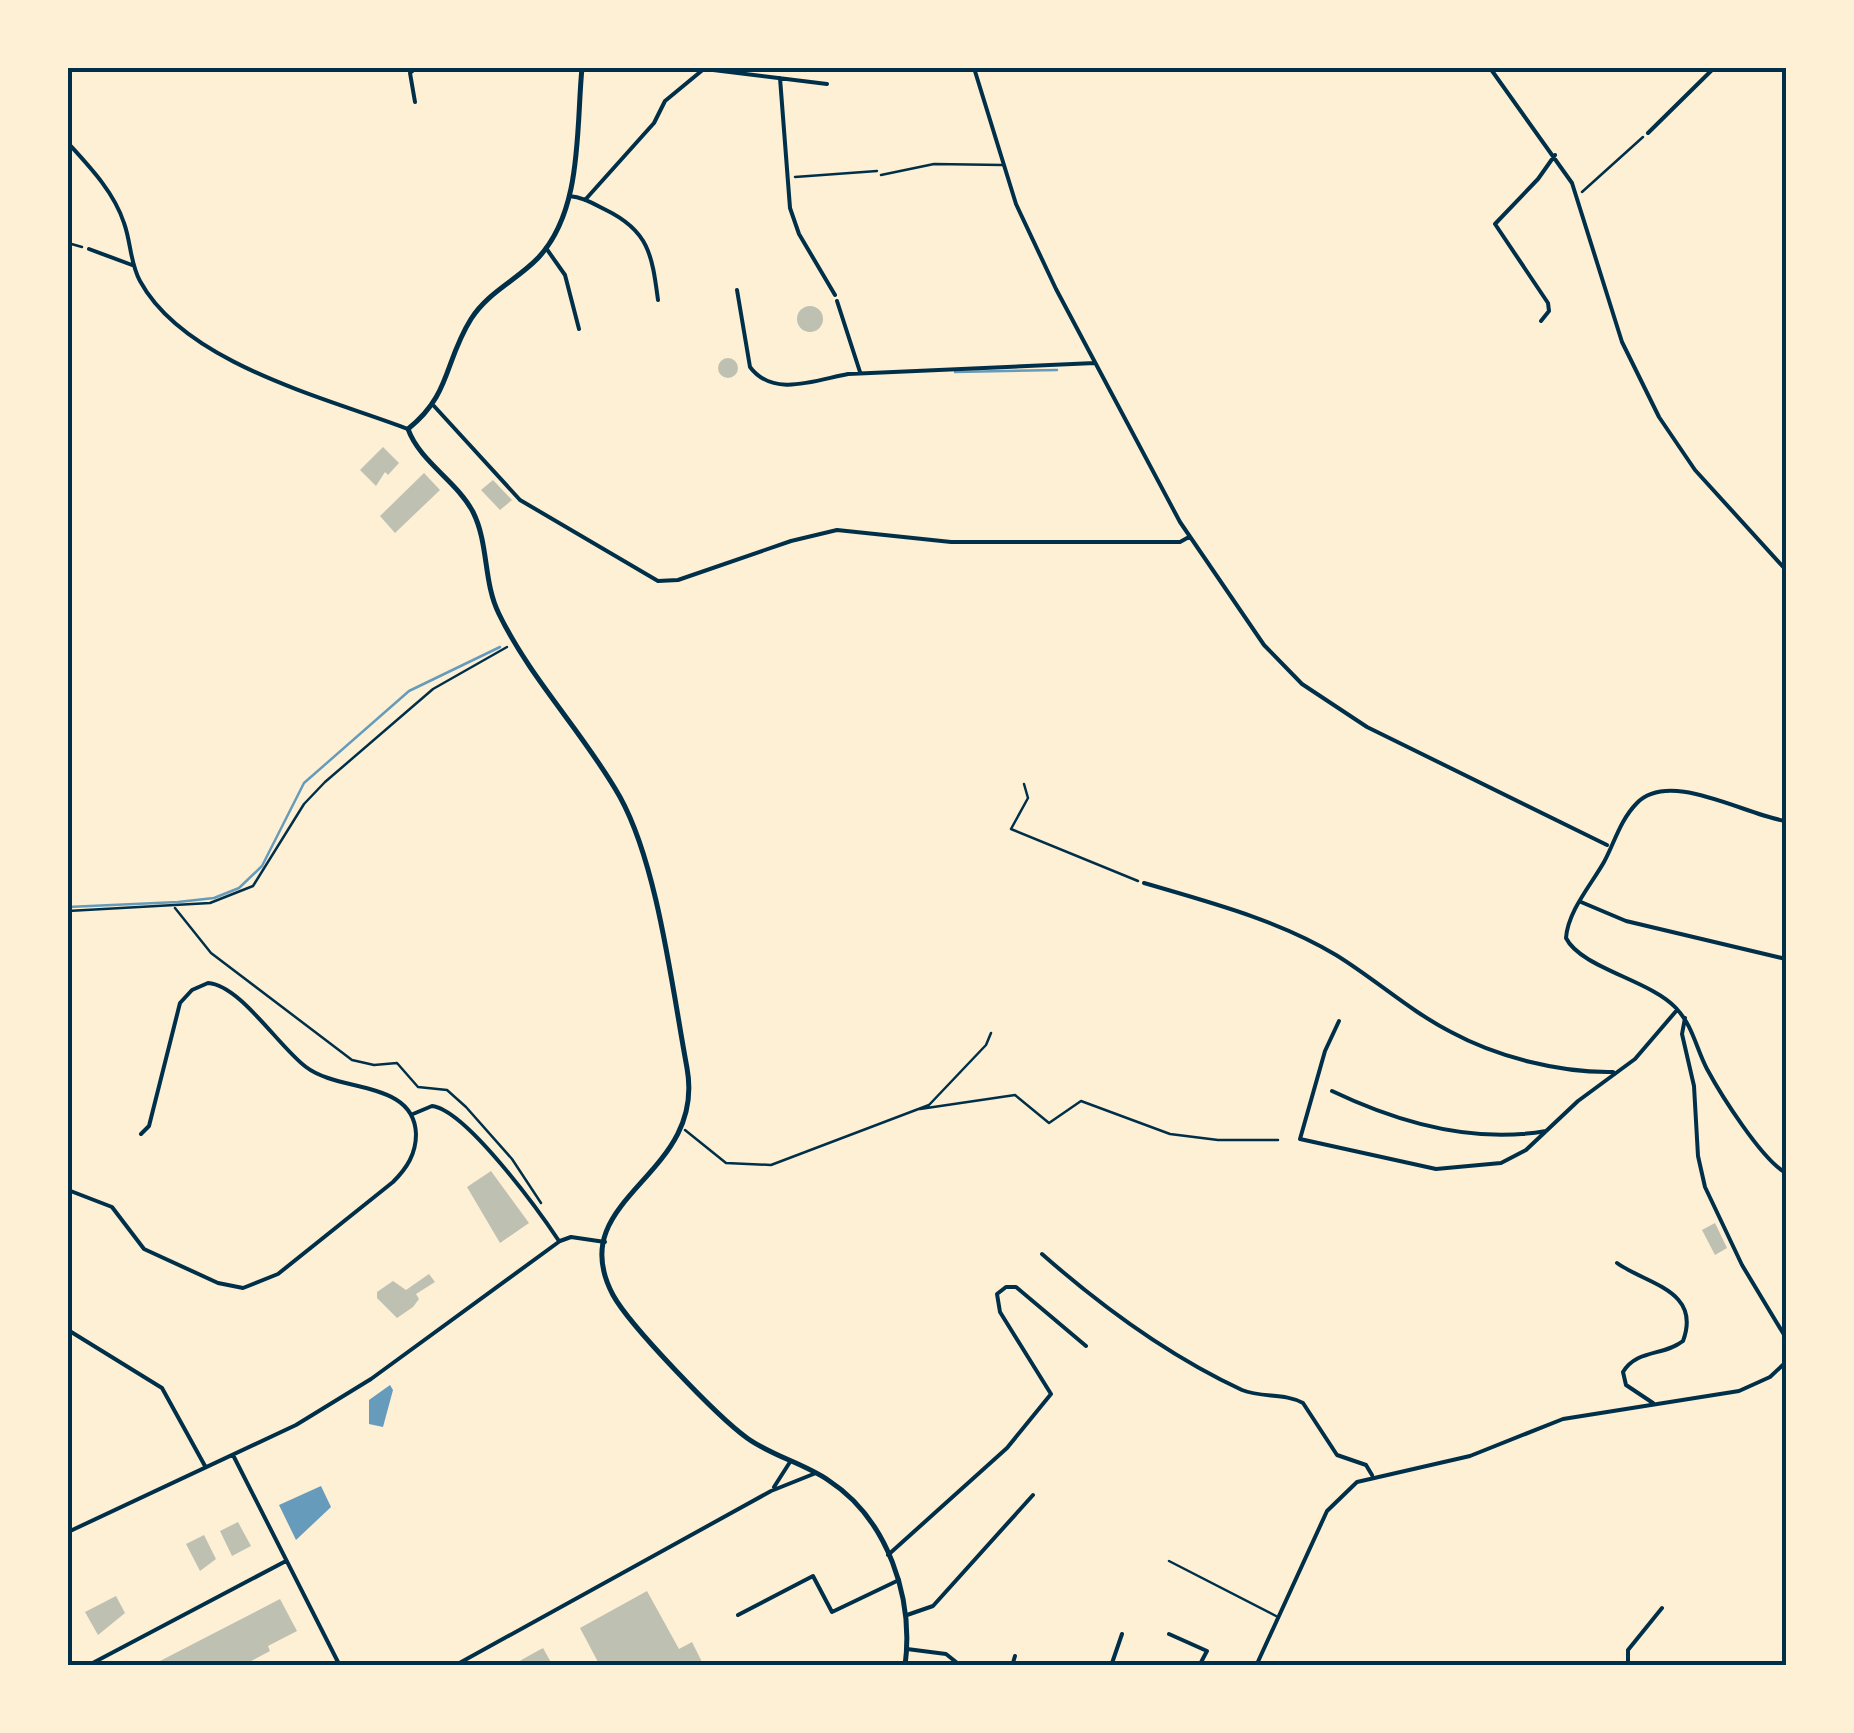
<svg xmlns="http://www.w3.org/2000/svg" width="1854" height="1733" font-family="Roboto,sans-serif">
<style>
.water{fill:#669bbc}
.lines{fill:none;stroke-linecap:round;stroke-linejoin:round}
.stream{stroke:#669bbc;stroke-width:2.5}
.building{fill:#bec0b2}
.path{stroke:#003049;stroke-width:2.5}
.service{stroke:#003049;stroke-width:2.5}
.pedestrian{stroke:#003049;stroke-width:4}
.minor{stroke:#003049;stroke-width:4}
.tertiary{stroke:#003049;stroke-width:5}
.neatline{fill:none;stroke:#003049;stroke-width:4}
</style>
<rect width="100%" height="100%" fill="#fdf0d5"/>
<path class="water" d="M390,1385l3,5 -10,37 -14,-3v-24z
M321,1486l10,21 -35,33 -17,-35z"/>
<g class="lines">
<path class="stream" d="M955,372l102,-2
M68,907l110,-5 36,-4 25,-10 23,-22 42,-83 105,-92 91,-44"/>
</g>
<path class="building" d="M797 319a13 13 0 1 1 26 0a13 13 0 1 1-26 0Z
M718 368a10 10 0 1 1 20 0a10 10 0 1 1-20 0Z
M383,447l16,16 -11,12 -3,-3 -9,14 -16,-16z
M424,473l16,17 -45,43 -15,-17z
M493,480l19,20 -12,10 -19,-20z
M491,1171l38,52 -29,20 -33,-56z
M1715,1223l12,25 -12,7 -13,-25z
M429,1274l6,8 -19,12 3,5 -6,8 -16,11 -20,-20v-6l16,-11 13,9z
M238,1522l13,24 -19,10 -12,-25z
M204,1535l12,24 -16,12 -14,-27z
M647,1591l32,58 13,-7 12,24h-113l7,-4 -18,-34z
M116,1596l9,17 -27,22 -13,-23z
M280,1599l17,32 -29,15 2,5 -28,15h-79l-3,-5z
M543,1648l10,18h-41l11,-7z"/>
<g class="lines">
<path class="path" d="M795,177l82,-6
M1582,192l61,-55
M68,243l14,4
M1024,784l4,14 -17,31 127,52
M1784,857l2,2
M175,908l36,45 141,107 22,5 23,-2 21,24 29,3 19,17 46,52 29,44
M68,911l142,-8 43,-17 51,-82 21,-22 108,-93 74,-42
M920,1109l95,-14 34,28 32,-22 89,33 48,6h60
M685,1130l41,33 45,2 158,-60 57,-60 5,-12"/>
<path class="service" d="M881,175l53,-11 69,1
M1169,1561l107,55"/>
<path class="pedestrian" d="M1581,902l45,19 160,38"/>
<path class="minor" d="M974,68l42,136 40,85 124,233 84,123 38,39 65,43 240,118
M1490,68l82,115 50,159 37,75 36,53 91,100
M705,69l122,15
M780,78l10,130 9,26 36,61
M415,102l-5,-29 6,-5
M1648,133l66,-65
M68,143c21,23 46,49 56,80 7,19 6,40 16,58 45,83 187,117 268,148
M569,196c14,1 25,8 37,14 43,21 46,45 52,90
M585,200l69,-77 11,-22 40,-33
M546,248l19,27 14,54
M89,249l43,16
M737,290l13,77c23,31 66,13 98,7l247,-11
M837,301l23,71
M1541,321l8,-10 -1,-8 -53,-79 43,-45 17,-24
M434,406l86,94 138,81 20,-1 113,-39 46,-11 114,12h229l9,-5
M1786,821c-39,-5 -116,-52 -149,-18 -17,17 -23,41 -33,59 -13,23 -36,49 -38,76 15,30 84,42 110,70 17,18 20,40 31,61 14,26 55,91 79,104
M1144,883c65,19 134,37 192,72 39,24 74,56 115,77 46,25 109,41 162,40
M1685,1018l-3,16 12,52 4,70 7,31 37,78 44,73
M1339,1021l-14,30 -25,88 136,30 65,-6 25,-13 52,-49 57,-42 42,-49
M1332,1091c67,32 140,53 214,40
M413,1114l19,-8c34,4 107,105 127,135
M68,1190l44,17 32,42 74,34 25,5 35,-14 115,-92c14,-14 23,-28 23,-48 -2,-54 -76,-41 -110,-67 -27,-20 -66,-82 -98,-84l-16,7 -12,13 -31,123 -8,8
M1042,1254c59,52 129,103 200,136 20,8 43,3 61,13l34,52 29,10 6,10
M1617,1263c29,21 85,27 66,78 -19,15 -46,8 -60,31l3,13 27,18
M68,1330l94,58 43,78
M233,1455l107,211
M774,1487l16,-25
M68,1532l228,-107 75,-46 189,-138 11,-4 34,5
M888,1555l119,-107 44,-54 -51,-82 -3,-18 9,-7h10l70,59
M738,1615l75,-39 19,36 67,-32
M907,1615l26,-9 100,-111
M1169,1634l38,17 -8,15
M907,1649l39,5 15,12
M87,1666l199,-105
M454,1666l317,-175 45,-18
M1012,1666l3,-10
M1111,1666l11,-32
M1256,1666l71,-155 30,-29 113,-26 93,-37 176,-28 31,-14 16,-15
M1442,1666v-1
M1628,1666v-16l34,-42"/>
<path class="tertiary" d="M582,68c-6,60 1,142 -44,190 -21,22 -50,34 -67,61 -27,43 -20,76 -63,110 12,33 49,52 65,83 16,32 10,70 26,102 32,66 85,119 121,183 38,69 52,191 67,271 20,110 -126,129 -74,227 17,31 105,122 134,143 25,18 56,25 81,42 60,39 86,118 77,186"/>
</g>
<rect width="1854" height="1733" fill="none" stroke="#fdf0d5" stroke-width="140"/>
<rect x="70" y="70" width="1714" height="1593" class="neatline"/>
</svg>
